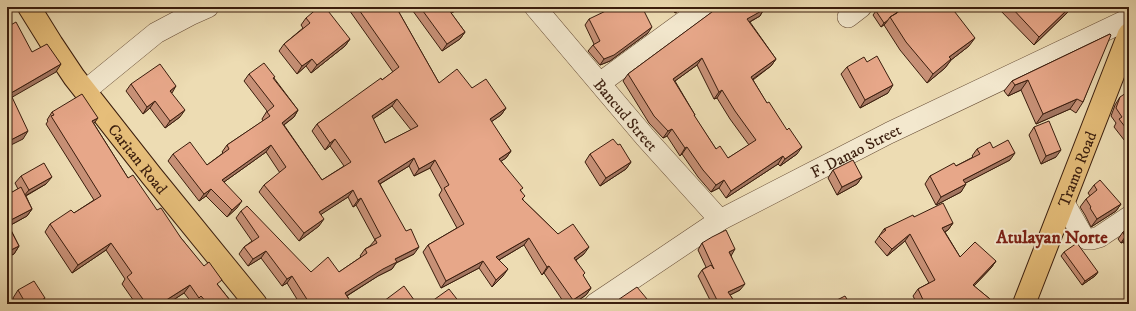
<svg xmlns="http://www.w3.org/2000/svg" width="1136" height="311" font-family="'IM FELL DW Pica',serif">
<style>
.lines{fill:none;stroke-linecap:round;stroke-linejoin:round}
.minor-casing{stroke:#674d36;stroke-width:22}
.major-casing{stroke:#3a1d0d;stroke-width:24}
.minor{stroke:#f3e8ce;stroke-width:21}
.major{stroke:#e6be7a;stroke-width:22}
.wall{fill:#c79076;stroke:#3a1d0d;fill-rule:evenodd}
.shaded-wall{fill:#a27560;stroke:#3a1d0d}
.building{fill:#e7a789;stroke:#3a1d0d;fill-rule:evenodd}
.labels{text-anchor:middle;stroke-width:4;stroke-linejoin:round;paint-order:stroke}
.street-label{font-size:16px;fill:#3a1d0d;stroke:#f3e8ce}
.quarter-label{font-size:18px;font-weight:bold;fill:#7a1f14;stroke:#f3e8ce}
</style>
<rect width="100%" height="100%" fill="#eddcb3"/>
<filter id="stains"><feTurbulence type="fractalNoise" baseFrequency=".005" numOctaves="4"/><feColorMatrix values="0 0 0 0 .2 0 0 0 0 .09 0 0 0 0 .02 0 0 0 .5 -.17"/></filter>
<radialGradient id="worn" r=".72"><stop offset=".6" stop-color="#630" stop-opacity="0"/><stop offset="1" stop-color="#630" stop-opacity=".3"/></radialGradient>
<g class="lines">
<g class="minor-casing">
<g id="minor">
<path id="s1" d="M535,7l110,130 75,83"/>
<path d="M848,17l13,-10"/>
<path d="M600,83l104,-76"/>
<path d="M85,91l71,-58 34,-18 18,-8"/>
<path d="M1064,203l19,33 4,3h5l7,-2 30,-20"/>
<path id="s2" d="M595,304l125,-84 169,-87 240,-114"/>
</g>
</g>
<g class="major-casing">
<g id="major">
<path id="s3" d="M29,7l23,37 22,33 77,98 105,129"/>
<path id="s4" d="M1024,304l105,-270"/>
</g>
</g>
<use href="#minor" class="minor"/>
<use href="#major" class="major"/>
</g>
<path class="wall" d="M347,7h49l43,76 33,5 34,20 -5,7 -10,7 20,29 -5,7 -5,3 20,30 2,9 35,34 26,20 -8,6 7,16 8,12 -5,7 -13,9h-8l-21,-31 -2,2 -18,-30 -25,15 4,16 -11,11 -13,-19 -38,20 -18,-36 5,-7 29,-17 -18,-33 3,-5 -12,-22 -16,8 -5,-10 -29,18 34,70 -18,9 -4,6 -14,7 -31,20 5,8h-52l-13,-21 -5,3 -21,-28 -13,8 -9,-12 5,-7 8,-6 -16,-23 5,-7 70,61h28l22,-15 -1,-1 5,-7 5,-3 5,-6 -19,-35 -3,2 -5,-10 -27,17 -2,12 -20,15 -40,-49 5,-7 16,-12 -14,-21 -42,30 13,26 -10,9 -21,-21 -7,5 -31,-40 5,-7 34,11 16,-12 -1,-1 5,-7 36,-24 -1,-2 5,-8 -23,-30 5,-7 25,4 24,32 -4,7 -10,8 38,55 22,-14 -14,-20 -5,4 -13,-19 5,-7 65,-44 11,-8zM392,106l19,24 -26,13 -12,-24z
M410,7h49l-2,3 -6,3 14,19 -5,7 -18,12z
M670,7h14l-9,6z
M716,7h57l-11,5 -2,4 -10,6 26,37 -5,7 -18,14 44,74 -17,12 -2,-2 -52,34 -7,-10 -8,4 -13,-15 -16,-23 -2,2 -13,-20 -4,2 -14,-15 -26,-42 5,-7 87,-64zM697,65l17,34 3,-1 13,21 19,26 -21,13 -12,-9 -22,-33 1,-1 -20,-34z
M997,7h76l-39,38z
M911,10l58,36 -18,14 -6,8 -18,15 -27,-33 -16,-25 1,-1 -4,3 -8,-12 3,-4 21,2z
M306,18l44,21 -5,7 -34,27 -5,-7 -9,8 -18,-23 5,-7 19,-16 -2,-3z
M589,19l59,14 -38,28 -10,4 -12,-14 5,-6 1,-1 -9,-19z
M1110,34l-27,68 -7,11 -6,-4 -34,15 -15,-34 -13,6 -4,-5 8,-10z
M847,67l41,26 -28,15 -19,-34z
M131,84l49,33 -15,11 -15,-20 -7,6 -17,-23z
M1120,97h9v47l-1,1 -14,-18 2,-4 -5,-7 4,-11z
M52,112l42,12 34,54 53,60 52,66h-36l-1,-1 -3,1 -9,-11 -17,11h-31l-14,-20 3,-5 -19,-29 -34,23 -27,-41 5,-8 24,-11 20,-13 -48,-76 2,-3 -1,-1z
M1034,127l22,30 -15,7 -12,-29z
M618,145l13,17 -5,7 -26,17 -15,-24 5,-8z
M993,148l17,12 -45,23 -4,9 -25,13 -11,-21 5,-8 26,-10 17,-9 -1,-1 5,-7z
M833,170l29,7 -5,7 -20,11 -9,-17z
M21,176l25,8 -20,12 6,13 -5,7 -18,10 10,20 -5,8 -7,3v-62l11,-6 -3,-6z
M1094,185l27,19 -5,7 -25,16 -6,-12 -5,-8 6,-8 4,-3 -2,-3z
M914,217l39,6 -5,7 -3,2 15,25 36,4 -5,7 -17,18 22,18h-79l-4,-8 5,-7 11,-6 -24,-42 -18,15 -12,-14 9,-13z
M1129,228v23l-6,-9 -2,1 -3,-4 5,-7z
M702,243l29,12 9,35 -10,5 6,9h-24l-14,-28 4,-6 4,-3 -8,-17z
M1064,252l34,20 -3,4 -13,9 -21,-29z
M18,290l23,14h-25l-3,-6z"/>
<path class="shaded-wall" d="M455,7h4l-2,3 -13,7 5,-7z
M679,7h5l-9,6z
M764,7h9l-11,5 -2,4 -18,10 5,-7z
M1070,7h3l-39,38 5,-8z
M888,20l-3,4 -4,3 3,-4z
M652,27l-4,6 -38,28 -10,4 4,-6z
M465,32l-5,7 -18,12 5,-7z
M975,38l-6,8 -18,14 -6,8 -18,15 6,-9 16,-17z
M350,39l-5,7 -34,27 6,-8z
M702,58l-5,7 -29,21 5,-7z
M312,59l-6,7 -9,8 5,-8z
M776,59l-5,7 -25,18 5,-7z
M61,64l-5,8 -47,27 2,-6z
M1028,80l-7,10 -13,6 7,-11z
M893,85l-5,8 -28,15 5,-8z
M176,86l-4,7 -2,-2z
M722,90l-5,8 -3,1 5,-7z
M397,99l-5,7 -25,17 5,-7z
M1077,99l-7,10 -34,15 7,-10z
M155,101l-5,7 -7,6 4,-7z
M506,108l-5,7 -16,11 5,-7z
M185,110l-5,7 -15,11 5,-7z
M298,110l-4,7 -17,13 5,-7z
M98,118l-6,8v-5z
M672,129l-5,7 -4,2 5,-7z
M28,131l-5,8 -16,8v-5z
M335,139l-5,7 -5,4 5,-7z
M271,145l-5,7 -49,35 5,-7z
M687,147l-5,7 -2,2 5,-8z
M802,147l-5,7 -17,12 5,-7z
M1061,150l-5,7 -15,7 5,-8z
M511,151l-5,7 -12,8 5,-7z
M1015,153l-5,7 -52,27 5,-7z
M783,156l-5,8 -52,34 5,-7z
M414,158l-5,8 -36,22 5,-7z
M435,160l-5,8 -16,8 5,-7z
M631,162l-5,7 -26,17 6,-8z
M52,177l-6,7 -23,13 6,-7z
M862,177l-5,7 -20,11 5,-8z
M724,180l-5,8 -8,4 5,-7z
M966,184l-5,8 -25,13 5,-8z
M211,189l-5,7 -7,5 5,-7z
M353,190l-5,7 -34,22 5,-7z
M361,198l-5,7 -3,2 5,-7z
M242,201l-5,7 -10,9 5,-7z
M1121,204l-5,7 -25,16 6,-8z
M32,209l-5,7 -20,11v-5z
M324,219l-5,7 -20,15 5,-8z
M953,223l-5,7 -10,5 4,-7z
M910,234l-5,7 -18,15 5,-7z
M1128,235l-5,7 -2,1 4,-6z
M529,238l-5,7 -32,19 4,-7z
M111,243l-5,7 -34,23 6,-8z
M19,246l-5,8 -7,3v-5z
M419,247l-5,7 -18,9 -4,6 -14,7 -38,24 5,-7 50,-34z
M589,247l-5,7 -15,11 5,-7z
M735,249l-4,7 -2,-4z
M266,251l-5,7 -13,8 5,-7z
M483,261l-4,7 -38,20 5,-7z
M996,261l-5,7 -23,24 5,-7z
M549,266l-5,7 -2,2 5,-8z
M508,269l-5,7 -11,11 4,-7z
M1098,272l-3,4 -13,9 3,-4z
M292,276l-5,7 -5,3 5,-7z
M745,284l-5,6 -16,8 4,-6z
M190,285l-6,8 -17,11h-7z
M591,288l-5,7 -13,9h-3l3,-4z
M45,298l-4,6h-6z"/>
<path class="building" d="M319,7h6l25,32 -33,26 -5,-6 -10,7 -18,-22 26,-21 -4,-5z
M357,7h39l43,76 18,-14 15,19 14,-9 20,29 -16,11 21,32 -12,8 24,29 -3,2 5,6 -3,3 36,35 15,-10 16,23 -15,11 11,15 -2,2 8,13 -18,12 -24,-34 -2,1 -18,-29 -33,19 12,12 -12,11 -13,-19 -37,20 -18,-36 36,-21 -20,-36 5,-3 -14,-25 -16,9 -5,-11 -36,23 28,50 5,-2 8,18 -24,12 2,3 -14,7 -38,24 7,11h-42l-18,-28 -5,3 -21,-28 -13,8 -9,-12 15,-10 -18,-26 6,-5 64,66 17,-15 11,15 28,-19 -2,-4 12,-6 -2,-4 6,-3 -20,-38 -3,2 -5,-10 -34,22 5,7 -20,14 -40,-48 22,-18 -15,-22 -49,35 20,21 -10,9 -21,-21 -7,5 -31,-40 17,-12 17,23 22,-16 -2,-4 43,-29 -3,-4 7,-6 -25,-32 15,-11 11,14 -2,1 25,32 -16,13 40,57 29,-18 -16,-23 -5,4 -13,-19 64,-46 1,2 17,-13zM397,99l21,27 -33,17 -13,-27z
M420,7h35l-6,3 16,22 -18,12z
M614,7h28l10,20 -38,28 -10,4 -11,-14 7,-4 -11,-22z
M718,7h46l1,2 -18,10 29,40 -25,18 16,26 2,-1 18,28 2,-2 13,19 -17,12 -2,-3 -52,35 -7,-11 -8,5 -13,-15 -16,-23 -2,1 -13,-19 -4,2 -14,-15 -26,-42 88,-65zM702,58l17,34 3,-2 13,21 21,29 -28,18 -8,-12 -4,3 -22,-34h1l-22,-36z
M882,7h11l4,6 -7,4 -2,3 -4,3 -8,-12z
M906,7h3l2,3 4,-3h36l24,31 -26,19 2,2 -18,15 -27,-32 -16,-25z
M1011,7h59l-31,30z
M16,22l16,30 15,-8 14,20 -50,29 1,2h-1l17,36 -21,11v-115z
M1110,34l1,1 -28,67 -6,-3 -34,15 -15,-34 -13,5 -3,-4z
M877,56l16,29 -28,15 -18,-33 17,-10 3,5z
M160,64l16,22 -6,5 15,19 -15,11 -15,-20 -8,6 -16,-23z
M1126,93l3,4v35l-10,-13 3,-2 -6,-9 4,-11z
M82,94l16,24 -6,3 36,57 5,-3 24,35 4,-2 20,30 23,28 5,-4 13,18 -5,4 16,20h-25l-7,-8 -2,2 -9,-13 -30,19h-19l4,-2 -18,-25 5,-4 -21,-30 -33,22 -28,-41 21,-14 3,3 27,-17 -50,-80 3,-1 -2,-3z
M1049,121l12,29 -15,6 -12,-29z
M613,139l5,6 2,-1 11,18 -25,16 -16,-24z
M1008,140l7,13 -52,27 3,4 -25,13 -11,-21 24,-13 2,3 24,-12 -3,-5 13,-7 3,6z
M853,160l9,17 -20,10 -9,-17z
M44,163l8,14 -23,13 -8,-14z
M1100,180l21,24 -24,15 -7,-11 1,-1 -5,-8 11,-9 -3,-5z
M21,187l11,22 -25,13v-27z
M943,203l10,20 -11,5 18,29 15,-15 21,19 -23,24 23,19h-71l-7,-15 17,-9 -25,-46 -18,15 -13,-13 7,-6 -2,-1 29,-14 1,2z
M7,223l12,23 -12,6z
M1129,228v9l-1,-2 -3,2 -2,-5z
M726,230l9,19 -6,3 16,32 -17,8 8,12h-17l-17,-34 9,-5 3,4 -12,-26 10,-6z
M1077,243l21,29 -13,9 -21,-29z
M34,281l11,17 -10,6h-9l-8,-14z
M404,286l13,18h-37z
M637,287l10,12 3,5h-38z
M449,289l11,14 -2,1h-30z
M845,296l5,8h-16l-1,-2z"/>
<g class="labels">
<g class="street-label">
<text dy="6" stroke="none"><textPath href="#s1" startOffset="141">Bancud Street</textPath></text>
<text dy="6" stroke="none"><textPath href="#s2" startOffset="303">F. Danao Street</textPath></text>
<text dy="6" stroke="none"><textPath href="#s3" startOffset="187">Caritan Road</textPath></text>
<text dy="6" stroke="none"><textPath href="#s4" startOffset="145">Tramo Road</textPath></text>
</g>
<g class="quarter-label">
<text x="1052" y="243">Atulayan Norte</text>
</g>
</g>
<rect width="1136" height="311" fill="none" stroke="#eddcb3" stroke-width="24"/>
<rect x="8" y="8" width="1120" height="295" fill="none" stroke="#3a1d0d" stroke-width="2"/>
<rect x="12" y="12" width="1112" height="287" fill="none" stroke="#3a1d0d"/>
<rect width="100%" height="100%" filter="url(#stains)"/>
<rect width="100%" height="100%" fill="url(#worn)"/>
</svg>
